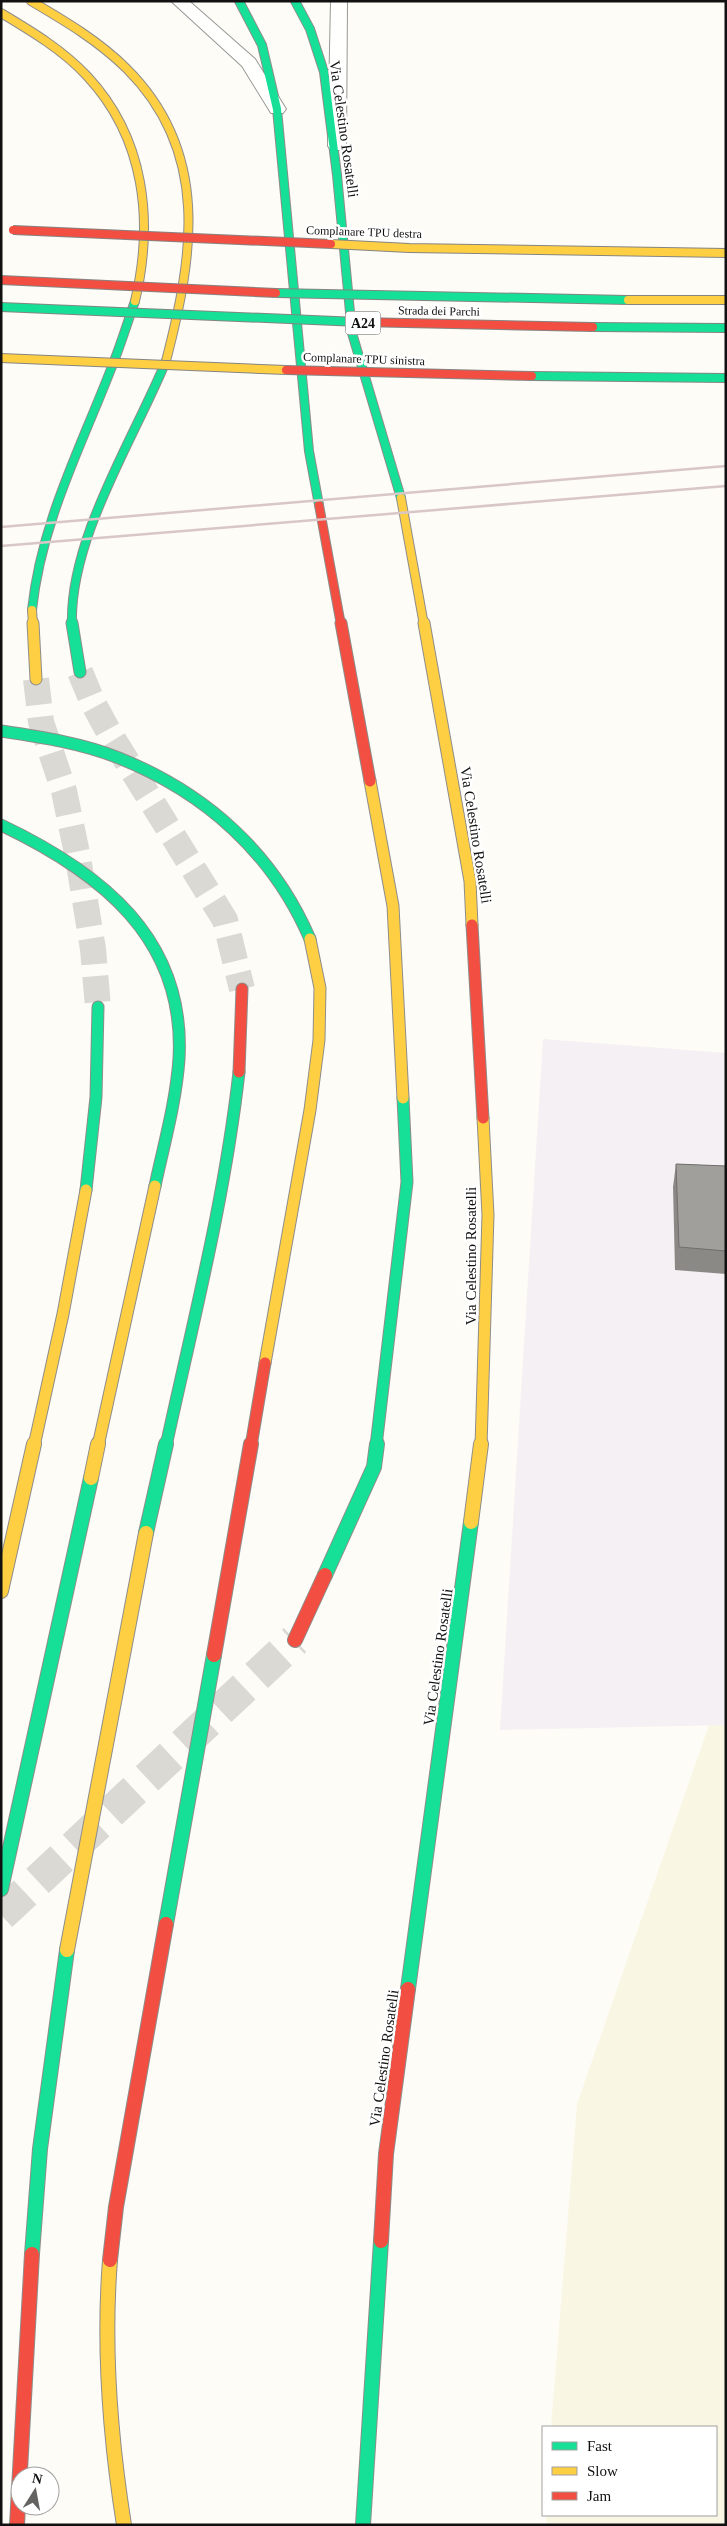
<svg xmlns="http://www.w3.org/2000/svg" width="727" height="2526" font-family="Georgia,serif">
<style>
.industrial{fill:#f5f0f3}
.farmland{fill:#f9f7e4}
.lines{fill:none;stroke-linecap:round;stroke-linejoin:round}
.secondary-tunnel{stroke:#dad9d4;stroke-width:33;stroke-dasharray:33 17;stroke-linecap:butt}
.highway-tunnel{stroke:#dad9d4;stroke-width:26;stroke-dasharray:26 12;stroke-linecap:butt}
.street-casing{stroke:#979795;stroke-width:2}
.fast-far2-casing{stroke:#8e8d8b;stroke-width:10}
.fast-far1-casing{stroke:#8e8d8b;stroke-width:13}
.fast-casing{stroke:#8e8d8b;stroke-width:16}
.slow-far2-casing{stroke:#8e8d8b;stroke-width:10}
.slow-far1-casing{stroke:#8e8d8b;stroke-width:13}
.slow-casing{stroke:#8e8d8b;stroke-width:16}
.jam-far2-casing{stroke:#8e8d8b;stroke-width:10}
.jam-far1-casing{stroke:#8e8d8b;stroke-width:13}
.jam-casing{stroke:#8e8d8b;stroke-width:16}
.street{fill:#fffffe;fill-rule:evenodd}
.fast-far2{stroke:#16e098;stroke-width:8}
.fast-far1{stroke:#16e098;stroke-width:11}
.fast{stroke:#16e098;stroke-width:14}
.slow-far2{stroke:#ffcf43;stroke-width:8}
.slow-far1{stroke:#ffcf43;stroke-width:11}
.slow{stroke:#ffcf43;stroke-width:14}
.jam-far2{stroke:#f24e42;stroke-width:8}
.jam-far1{stroke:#f24e42;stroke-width:11}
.jam{stroke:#f24e42;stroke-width:14}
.rail{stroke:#d9c6c7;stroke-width:2.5}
.fast-bridge-casing{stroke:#858482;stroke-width:10;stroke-linecap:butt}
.slow-bridge-casing{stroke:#858482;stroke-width:10;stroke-linecap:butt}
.jam-bridge-casing{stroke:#858482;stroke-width:10;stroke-linecap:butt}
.fast-bridge{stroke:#16e098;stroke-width:8}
.slow-bridge{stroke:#ffcf43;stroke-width:8}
.jam-bridge{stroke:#f24e42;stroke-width:8}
.wall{fill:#8a8986}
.building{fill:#a19f9c;stroke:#716f6d}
.labels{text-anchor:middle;stroke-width:5;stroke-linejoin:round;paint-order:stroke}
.far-street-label{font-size:12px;fill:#111;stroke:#fff}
.shield{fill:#fff;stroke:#585858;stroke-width:1}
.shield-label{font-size:14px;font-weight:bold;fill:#111}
.street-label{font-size:15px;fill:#111;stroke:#fff}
</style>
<rect width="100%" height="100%" fill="#fdfcf7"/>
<path class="industrial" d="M543,1039l183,14v672l-226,5z"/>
<path class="farmland" d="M709,1725h17v800h-179l-1,-10h170v-88h-165l26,-323z"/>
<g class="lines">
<path class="secondary-tunnel" d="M1,1915l294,-275"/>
<path class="highway-tunnel" d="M80,672l13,31 17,31 115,186 17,69
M36,679l5,43 23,69 14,67 15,91 5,58"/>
<g class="street-casing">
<path id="street" d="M171,1h18l66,58 31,50 -3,4h-12l-29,-47z
M331,1h16l-1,145 -3,4h-12l-3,-4z"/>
</g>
<g class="fast-far2-casing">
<path id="fast-far2" d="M239,1l23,44 15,64 32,342 10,54
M295,1l15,28 14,43 13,103 15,158 49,165
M32,610c9,-87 48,-161 79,-241 9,-22 16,-45 24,-68
M72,625c-3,-86 62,-186 94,-264"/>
</g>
<g class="fast-far1-casing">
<path id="fast-far1" d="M72,623l8,49
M1,731c40,6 81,12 118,27 87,35 154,95 191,181
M1,825c99,47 185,113 178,234 -3,43 -15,85 -24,127
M86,1190l10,-93 2,-90
M166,1446c27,-124 59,-248 73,-374
M376,1446l31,-264 -4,-84"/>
</g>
<g class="fast-casing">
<path id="fast" d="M146,1533l20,-89
M325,1575l49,-108 3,-23
M1,1889l90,-411
M166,1924l48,-269
M408,1989l63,-467
M32,2254l8,-105 27,-199
M363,2525l18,-284"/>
</g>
<g class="slow-far2-casing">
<path id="slow-far2" d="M31,1c34,20 68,40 96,68 84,84 66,188 39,292
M1,13c30,18 62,37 86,63 58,62 67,145 48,225
M401,498l23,127
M32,610l1,15"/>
</g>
<g class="slow-far1-casing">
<path id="slow-far1" d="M33,623l3,56
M424,623l46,258 2,44
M370,781l23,125 10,192
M265,1363l45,-253 9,-70 1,-52 -10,-49
M34,1446l29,-132 23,-124
M98,1446l57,-260
M481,1446l7,-231 -5,-97"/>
</g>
<g class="slow-casing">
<path id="slow" d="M91,1478l7,-34
M471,1522l10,-78
M1,1591l33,-147
M67,1950l79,-417
M110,2260c-7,89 0,177 14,265"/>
</g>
<g class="jam-far2-casing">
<path id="jam-far2" d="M319,505l22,120"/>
</g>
<g class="jam-far1-casing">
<path id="jam-far1" d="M341,623l29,158
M472,925l11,193
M239,1072l3,-83
M251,1446l14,-83"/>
</g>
<g class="jam-casing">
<path id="jam" d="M295,1640l30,-65
M214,1655l37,-211
M381,2241l5,-87 22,-165
M110,2260l6,-53 50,-283
M17,2525l15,-271"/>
</g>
<use href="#street" class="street"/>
<use href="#fast-far2" class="fast-far2"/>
<use href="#fast-far1" class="fast-far1"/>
<use href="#fast" class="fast"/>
<use href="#slow-far2" class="slow-far2"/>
<use href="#slow-far1" class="slow-far1"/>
<use href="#slow" class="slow"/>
<use href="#jam-far2" class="jam-far2"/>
<use href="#jam-far1" class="jam-far1"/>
<use href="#jam" class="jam"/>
<path class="rail" d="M1,527l725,-61
M1,546l725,-60"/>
<g class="fast-bridge-casing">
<path id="fast-bridge" d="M276,293l352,7
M1,307l358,15
M593,327l133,1
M532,376l194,2"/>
</g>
<g class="slow-bridge-casing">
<path id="slow-bridge" d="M331,244l78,4 317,5
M628,300h98
M1,358l285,12"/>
</g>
<g class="jam-bridge-casing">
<path id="jam-bridge" d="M13,230l318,14
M1,280l275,13
M359,322l234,5
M286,370l246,6"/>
</g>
<use href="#fast-bridge" class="fast-bridge"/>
<use href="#slow-bridge" class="slow-bridge"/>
<use href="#jam-bridge" class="jam-bridge"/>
</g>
<path class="wall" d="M676,1164l50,2v108l-51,-4 -2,-83z"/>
<path class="building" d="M676,1164l50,2v85l-47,-4z"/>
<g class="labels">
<g class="far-street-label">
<text transform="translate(364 232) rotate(2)" y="4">Complanare TPU destra</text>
<text transform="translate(439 311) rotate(1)" y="4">Strada dei Parchi</text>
<text transform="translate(364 359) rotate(2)" y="4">Complanare TPU sinistra</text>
</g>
<rect class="shield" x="345.5" y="311.5" width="35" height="23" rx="4"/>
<g class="shield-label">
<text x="363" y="328">A24</text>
</g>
<g class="street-label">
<text transform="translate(344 129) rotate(82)" y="5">Via Celestino Rosatelli</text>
<text transform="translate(476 835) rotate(81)" y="5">Via Celestino Rosatelli</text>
<text transform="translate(471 1256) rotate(-90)" y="5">Via Celestino Rosatelli</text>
<text transform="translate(438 1657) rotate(-82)" y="5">Via Celestino Rosatelli</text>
<text transform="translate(384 2058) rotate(-82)" y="5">Via Celestino Rosatelli</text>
</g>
</g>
<rect width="727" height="2526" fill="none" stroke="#111111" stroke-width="5"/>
<rect x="542" y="2426" width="175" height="90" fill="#ffffff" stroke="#a0a0a0"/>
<rect x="552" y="2442" width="25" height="8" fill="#16e098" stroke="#a0a0a0"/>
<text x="587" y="2451" font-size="15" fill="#111111">Fast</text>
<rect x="552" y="2467" width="25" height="8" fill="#ffcf43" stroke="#a0a0a0"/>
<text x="587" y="2476" font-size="15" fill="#111111">Slow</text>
<rect x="552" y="2492" width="25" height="8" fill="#f24e42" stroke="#a0a0a0"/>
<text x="587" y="2501" font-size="15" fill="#111111">Jam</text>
<g transform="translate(35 2491) rotate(11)"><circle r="24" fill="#ffffff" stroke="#a0a0a0"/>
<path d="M0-4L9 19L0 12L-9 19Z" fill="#646362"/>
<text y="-8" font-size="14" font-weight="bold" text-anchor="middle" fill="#111111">N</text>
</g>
</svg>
